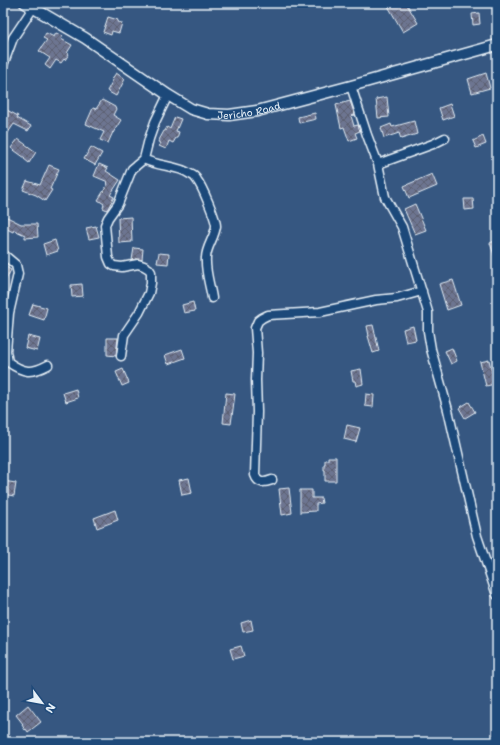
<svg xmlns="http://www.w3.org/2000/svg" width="500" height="745" font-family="'Shantell Sans',sans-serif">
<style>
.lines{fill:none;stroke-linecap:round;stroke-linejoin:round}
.stream{stroke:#83a7c1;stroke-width:2}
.building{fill:url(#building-cross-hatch);stroke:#e8f1f8}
.minor-casing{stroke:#e8f1f8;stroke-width:11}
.tertiary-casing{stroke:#e8f1f8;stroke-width:13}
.minor{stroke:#1f4a7a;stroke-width:8}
.tertiary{stroke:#1f4a7a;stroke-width:10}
.labels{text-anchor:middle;stroke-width:3.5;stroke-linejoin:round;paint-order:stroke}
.street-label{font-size:10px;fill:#e8f1f8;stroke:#1f4a7a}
</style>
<defs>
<pattern id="building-cross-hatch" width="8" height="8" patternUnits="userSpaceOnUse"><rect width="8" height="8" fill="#6d7491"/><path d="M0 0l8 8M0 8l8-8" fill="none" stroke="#5b6071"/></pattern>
</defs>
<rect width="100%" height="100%" fill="#365781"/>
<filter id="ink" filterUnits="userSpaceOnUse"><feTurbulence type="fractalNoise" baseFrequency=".025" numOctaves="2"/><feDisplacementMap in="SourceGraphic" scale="8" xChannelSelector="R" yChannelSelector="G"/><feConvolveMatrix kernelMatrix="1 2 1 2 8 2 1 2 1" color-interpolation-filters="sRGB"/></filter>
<g filter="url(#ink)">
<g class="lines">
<path class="stream" d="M491,742l6,-4"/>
</g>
<path class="building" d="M393,3h13l12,20 -15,9 -15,-26z
M479,13l1,11 -7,1 -1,-11z
M108,17l10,3 -1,2 5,1 -3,10 -7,-2 -1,4 -8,-3z
M46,33l8,4 2,-4 7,3 -2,3 11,6 -5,8 2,1 -4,6 -1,-1 -3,4 -5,-3 -6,9 -5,-4 5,-7 -11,-7 8,-11 -4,-2z
M116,73l9,6 -9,17 -9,-5 6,-11 -1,-1z
M486,73l4,15 -18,5 -4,-14z
M387,97l2,20 -11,1 -2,-19z
M102,100l13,7v1l1,1 -3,6 8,5 -8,13v-1l-5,11 -8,-3 4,-8 -18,-8 7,-16 3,1z
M350,101l5,14 -4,1 3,10 4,-1 2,6 -5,2 2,5 -8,3 -5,-14 -3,1 -5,-23z
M450,104l4,12 -11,4 -4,-12z
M3,108l15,8 -1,2 14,8 -3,5 -14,-7 -11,16z
M315,113l1,6 -17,4 -1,-6z
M175,117l6,2 -5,12 3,1 -2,6h-1l-3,5 -4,-2 -3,8 -7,-3 2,-3 -3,-1 6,-11h1l2,-4 3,2z
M414,121l3,13 -16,5 -2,-6 -15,5 -3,-10 10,-4 1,3z
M483,136l3,8 -10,4 -3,-7z
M18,139l18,13 -7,11 -5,-4 1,-1 -14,-10z
M91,147l11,6 -7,12 -11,-6z
M99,164l9,4 -2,3 14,9 -10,15 4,2 -7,13 -4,-2 1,-4 -6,-4 10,-16 -1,-1 1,-1 -14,-6z
M49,165l10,4 -9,20 2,1 -7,11 -9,-6 -13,-5 4,-9 13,4z
M432,174l5,12 -28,12 -5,-12z
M464,199h9l1,10 -9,1z
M415,204l11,26 -11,4 -11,-25z
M3,215l18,9h16l1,13 -13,1v-3l-11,-5 -1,2 -10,-5z
M131,217l1,25 -13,1 -1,-25z
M96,226l3,11 -10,2 -3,-11z
M55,240l3,11 -12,4 -3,-11z
M497,240v21h-1l-6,-18z
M134,248l9,1 -1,11 -5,-1 -5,1z
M159,253l10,1 -1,10 -11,-1z
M3,265l8,5 -8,15z
M453,280l8,25 -14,5 -8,-26z
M82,284l1,12 -11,1 -1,-12z
M193,302l2,9 -11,2 -2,-8z
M33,304l14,4 -3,12 -15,-5z
M373,325l6,26 -6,2 -5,-17h1l-2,-10z
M413,326l3,14 -10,2 -3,-13z
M28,336l12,3 -3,12 -12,-3z
M107,338h11l-2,18 -9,-1z
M452,348l5,13 -6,3 -6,-13z
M182,349l3,9 -17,6 -3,-9z
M489,360l6,24 -9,2 -6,-24z
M123,369l6,14 -7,3 -6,-14z
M361,369l2,15 -7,2 -1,-5h-2l-2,-10z
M76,389l2,9 -12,4 -3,-9z
M226,393l9,1 -4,30 -8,-1z
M366,394l8,1 -1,12 -8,-1z
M469,402l6,10 -10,6 -6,-10z
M347,425l13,3 -4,14 -12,-3z
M328,457h8v24h-11v-11h-1v-6h1v-4h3z
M189,478l3,15 -10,2 -3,-15z
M3,481l13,2 -2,13 -11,-2z
M289,488l3,25 -10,2 -3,-26z
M300,490h12v8h9l1,5 -6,1v7l-16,1z
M115,510l3,10 -21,8 -3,-10z
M251,620l2,10 -10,2 -2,-9z
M241,646l3,10 -11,3 -3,-10z
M28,705l13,17 -13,10 -2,-3 -1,1 -3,-5 1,-1 -7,-9z"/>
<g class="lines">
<g class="minor-casing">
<path id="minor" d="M3,65l10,-27 20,-30
M351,86l16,49 11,29 7,33 17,30 26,85v19l3,18 17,61 29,126 20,59
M168,95l-13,27 -6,17 -5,20c14,8 34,6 46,15 3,1 6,4 7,6 5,6 19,39 19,46 -1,11 -10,21 -10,32 -1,13 4,27 6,40
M378,164l55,-20 12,-6
M3,254l13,11 2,9 -9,39 -3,38 2,11c16,11 23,12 40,3
M121,356l3,-21 15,-22 10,-20 2,-10v-11l-2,-3 -5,-3 -6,-2 -16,3 -8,-1 -3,-2 -3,-7 -3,-32 3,-7 10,-14 14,-35 12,-10
M272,480c-8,3 -14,4 -17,-5l2,-63 -1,-32 1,-27 -2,-25 3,-7 4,-3 6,-3 52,-3 56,-12 21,-2 25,-7"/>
</g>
<g class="tertiary-casing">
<g id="tertiary">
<path id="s1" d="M25,3l60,35 83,57 23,14 17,5 21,1 28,-4 94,-25 146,-41"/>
</g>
</g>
<use href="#minor" class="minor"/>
<use href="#tertiary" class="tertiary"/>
</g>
</g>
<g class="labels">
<g class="street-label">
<text dy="4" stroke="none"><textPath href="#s1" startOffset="256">Jericho Road</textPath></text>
</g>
</g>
<rect width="500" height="745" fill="none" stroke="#1f4a7a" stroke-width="16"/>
<rect x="8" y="8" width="484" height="729" fill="none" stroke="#e8f1f8" stroke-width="1.5" filter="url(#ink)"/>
<g transform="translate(42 703) rotate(122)" stroke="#1f4a7a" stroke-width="3" paint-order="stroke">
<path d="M0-3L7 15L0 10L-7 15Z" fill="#e8f1f8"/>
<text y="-6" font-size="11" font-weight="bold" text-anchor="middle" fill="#e8f1f8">N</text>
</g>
</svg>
